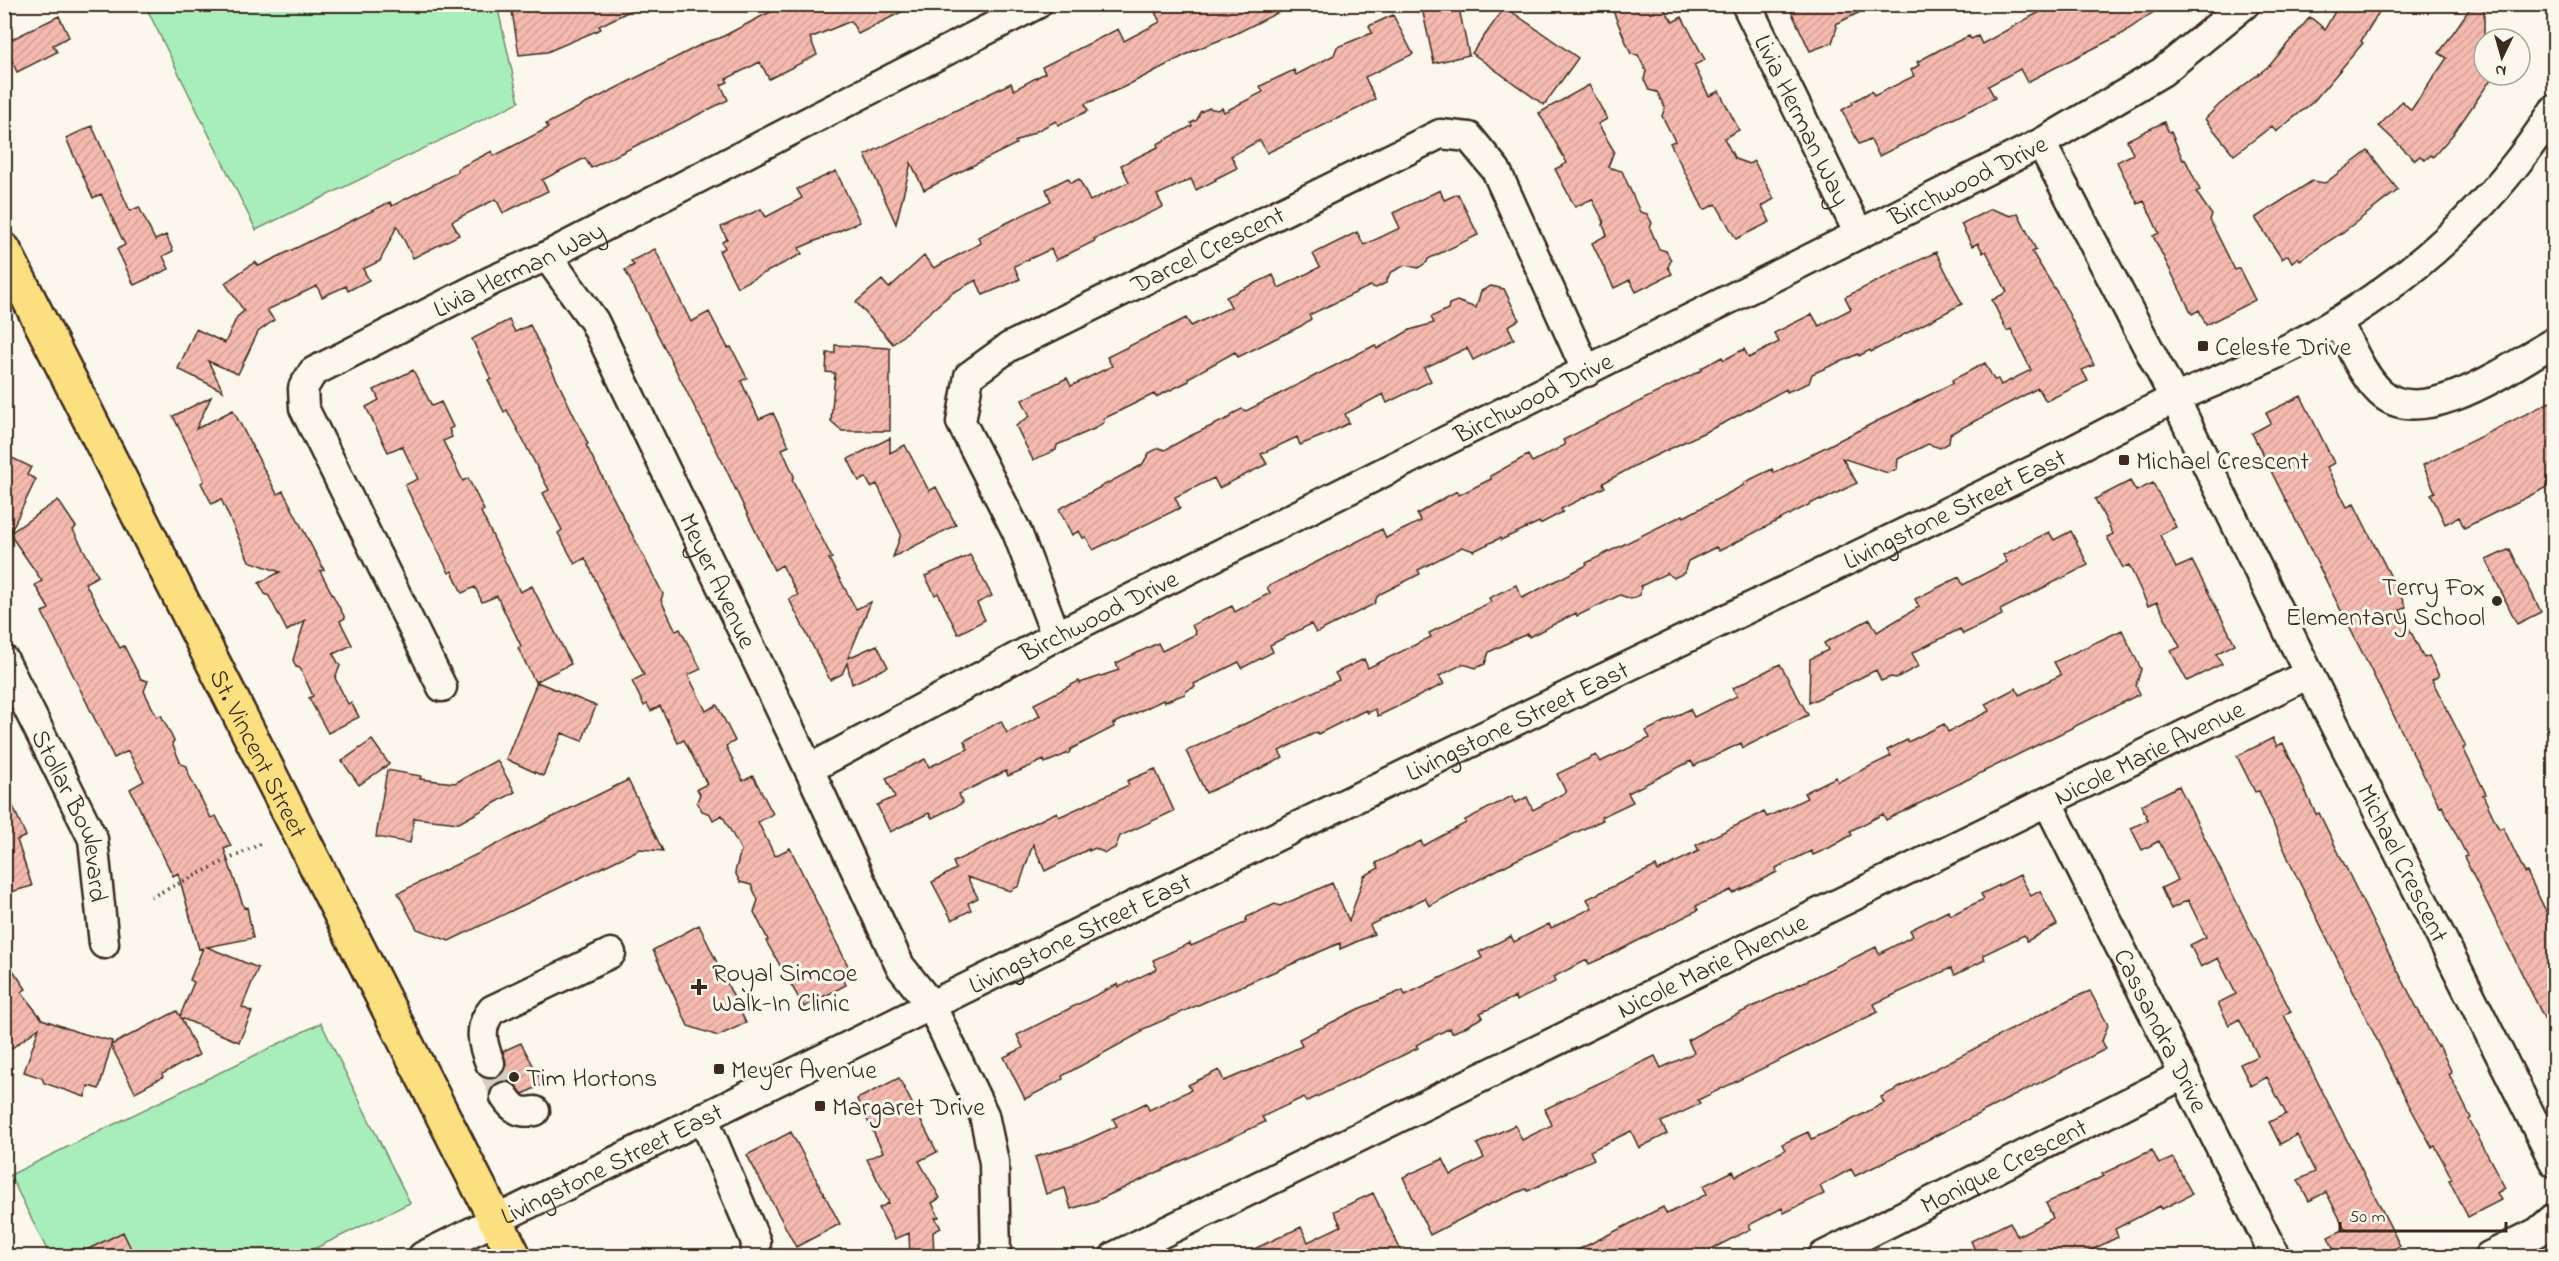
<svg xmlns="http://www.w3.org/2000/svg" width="2559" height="1261" font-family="'Indie Flower',sans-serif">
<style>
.green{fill:#a8eeba;stroke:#728c6c;stroke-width:1.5}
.building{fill:url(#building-hatch);stroke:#3b2a1e;stroke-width:1.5}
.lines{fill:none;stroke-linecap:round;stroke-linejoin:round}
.minor-tunnel{stroke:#d5cec3;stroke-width:28;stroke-dasharray:28 14;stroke-linecap:butt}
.minor-casing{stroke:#3b2a1e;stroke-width:33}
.major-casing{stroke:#3b2a1e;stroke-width:38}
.path{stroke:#3b2a1e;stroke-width:4;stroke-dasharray:1.5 4.5;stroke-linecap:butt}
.minor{stroke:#fbf7ec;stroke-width:28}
.major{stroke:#fce080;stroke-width:33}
.poi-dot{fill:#3b2a1e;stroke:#fbf7ec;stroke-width:2}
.labels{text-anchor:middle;stroke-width:6;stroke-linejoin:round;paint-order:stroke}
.street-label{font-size:26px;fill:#3b2a1e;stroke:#fbf7ec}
.poi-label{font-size:26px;fill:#3b2a1e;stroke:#fbf7ec;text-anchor:start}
</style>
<defs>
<pattern id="building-hatch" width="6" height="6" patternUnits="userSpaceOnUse" patternTransform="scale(1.5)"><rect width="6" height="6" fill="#f5baaf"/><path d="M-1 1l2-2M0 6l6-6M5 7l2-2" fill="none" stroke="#d3a096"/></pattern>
</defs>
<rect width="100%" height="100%" fill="#fbf7ec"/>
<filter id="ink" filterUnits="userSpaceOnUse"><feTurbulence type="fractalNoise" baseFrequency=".0167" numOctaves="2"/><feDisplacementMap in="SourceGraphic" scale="12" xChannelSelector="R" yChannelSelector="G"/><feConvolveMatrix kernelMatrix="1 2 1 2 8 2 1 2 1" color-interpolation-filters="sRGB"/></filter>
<g filter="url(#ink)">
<path class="green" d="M145,5h352l22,97 -263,128z
M321,1023l89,180 -111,53h-249l-40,-81z"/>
<path class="building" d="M644,4l-45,22 2,3 -54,23 -28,3 -8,-50z
M785,4h132l-59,30 -7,-13 -41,17 7,17 -48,24 -9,-17 -34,17 2,3 -7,3 7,15 -137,68 -6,-10 -43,22 6,11 -45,22 -7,-14 -44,22 7,14 -46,23 -16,-32 -17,35 -17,8 6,11 -21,11 -2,-5 -24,11 -5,-11 -50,24 7,10 -16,12 -20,42 -30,-13 15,30 -45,-22 18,-40 29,14 12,-26 7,-6 -19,-28 30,-21 4,4 131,-64 2,4 66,-34 -1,-3 35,-18 2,5 54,-28 -2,-4 160,-82 14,-4z
M1167,4h128l-60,30 -40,16 -71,37 -39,17 3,7 -30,14 -2,-4 -41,21 1,2 -92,46 -13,-27 -15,61 -31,-69 146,-72 3,7 31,-17 -3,-6 76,-38 6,12 36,-19 -6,-12z
M1421,4h37l11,51 -35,8z
M1610,4h51l12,18 9,-5 23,43 -11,5 15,31 10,-5 20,39 -15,8 11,21 14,5 5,-3 20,38 -12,7 8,16 -34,17 -20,-35 -12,6 -34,-67 5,-2 -13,-25 3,-8 -8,-16 -8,-2 -5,-10 2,-9 -8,-16 -7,-1z
M1806,4h70l-40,20 1,3 -5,16 -22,8 -19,-40z
M2054,4h111l-45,31 -93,47 -7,-13 -32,17 7,12 -116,58 -9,-17 -11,5 -17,-34 11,-6 -1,-2 20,-11 2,5 40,-20 -3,-6 8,-5 -2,-3 24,-13 28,-13 2,3 7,-3 4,8z
M2339,4h45l-23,37 2,2 -50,59 -37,30 -4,-6 -38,29 -29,-36 15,-15 50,-39 40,-48 15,12z
M2473,4h11v71h10l-40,58 -21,24 -2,-2 -6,5 -5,-4 -5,4 -36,-34 23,-25 9,9 36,-52 -8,-5z
M1505,7l73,51 -34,47 -72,-52z
M1393,15l20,39 -48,23 10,22 -16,9 -92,45 -7,-13 -29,16 6,12 -22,11 1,1 -20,10 -5,-11 -34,16 6,12 -69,32 1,2 -39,19 -5,-11 -37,17 6,13 -18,8 -19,8 -7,-15 -24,13 -59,51 -37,-42 26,-22 7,8 35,-32 10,12 47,-25 -3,-6 73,-36 -5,-12 22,-11 3,5 8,-4 11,22 39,-19 -8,-17 37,-18 -1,-3 35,-18 -1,-3 6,-3 3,-8 9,-4 8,2 5,-2 2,4 39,-20 -3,-6 34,-16 2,5 38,-20 3,-8 35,-14 -3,-7z
M59,16l10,21 -16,8 4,7 -40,20 -13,-29z
M1589,85l18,34 -9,5 16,27 -6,16 14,4 18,41 7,2 5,9 -2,5 9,21 7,2 5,9 -3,7 4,7 -36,18 -6,-12 -16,8 -22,-45 15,-8 -4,-10 1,-3 -12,-23 -17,8 -20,-38 12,-6 -28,-50z
M2164,122l4,9 3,1 12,28 2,-1 15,31 -4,2 16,23 -2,5 25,50 4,-2 16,32 -49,25 -7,-15 -7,4 -39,-78 6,-3 -15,-32 -6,3 -21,-42 16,-8 -6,-14z
M92,126l38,85 9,-4 16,33 11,-5 7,16 -10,5 6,13 -35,16 -17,-36 8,-4 -24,-51 -8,4 -27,-60z
M2368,151l30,39 -55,42 -43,28 -2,-3 -6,5 -4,-7 -6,4 -27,-41 57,-37 13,2z
M836,171l24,51 -61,26 3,6 -65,33 -18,-36 6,-3 -3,-6 5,-3 -6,-12 40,-18 5,8 36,-19 -5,-9z
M1440,190l4,10 14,-6 20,41 -50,24 -1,3 -9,6 -13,-3 -15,8 -4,10 -10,5 -6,-2 -61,29 2,4 -10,7 -63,31 -3,-5 -47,26 1,3 -33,16 -2,-3 -51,25 1,3 -10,7 -37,16 -1,5 -23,10 -17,-34 14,-10 -8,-16 45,-22 4,8 41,-20 -5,-9 79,-39 5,8 40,-19 -5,-10 47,-22 6,13 41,-21 -7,-13 44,-22 7,13 36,-17 -7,-15z
M1991,209l20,7 7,-3 18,37 -4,2 31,50 31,63 -12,5 6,11 -42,20 -8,-13 -88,46 -1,9 -9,5 -12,-4 -30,15 -1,10 -9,4 -46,-15 15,25 -36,18 -1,-2 -101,52 -3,-4 -28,14 -4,12 -10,5 -7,-5 -26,13 -1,9 -9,4 -11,-4 -43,21 -1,-3 -47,24 -1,-3 -8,3 -31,15 -4,12 -9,4 -13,-4 -24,12 5,8 -66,32 -3,-7 -7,4 -2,-3 -48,24 -1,-2 -38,19 4,7 -77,35 -20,-42 153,-71 -4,-7 29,-14 4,9 63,-31 -2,-4 62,-31 -2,-4 27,-13 6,13 65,-33 -1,-2 97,-48 1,2 60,-32 -1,-2 29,-14 2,4 179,-90 -1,-3 33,-17 9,17 4,-1 3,6 30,-15 -20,-41 -4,2 -15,-31 15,-8 -21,-41 -3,2 -5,-10 -6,3 -11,-22z
M655,249l36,73 18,-10 19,36 3,-1 16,31 -6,3 18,38 14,-6 16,33 -7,3 12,27 -2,4 40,78 -3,1 27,50 15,-7 -23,56 29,-13 11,22 -36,17 -5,-21 -5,11 -12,6 -41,-81 9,-4 -16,-30 -8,5 -51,-107 -98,-193 9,-5 -3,-4z
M1936,252l26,52 -91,48 -1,-2 -11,6 -1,-2 -46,20 -3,9 -22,9 -1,-3 -60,33 -86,41 -37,20 2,4 -44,22 2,3 -23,12 -1,-2 -38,18 -1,-2 -26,13 -12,-4 -44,23 2,4 -38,19 -5,4 -3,7 -58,29 -5,-9 -41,21 3,7 -31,16 -3,-6 -45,22 1,3 -9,4 -1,3 -21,8 -1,-2 -50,24 1,3 -43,22 -2,4 -24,10 -1,-3 -36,16 -2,-5 -47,23 4,9 -31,15 -3,-5 -39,19 -13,-27 18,-8 -9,-19 39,-19 4,8 39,-18 -4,-8 37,-20 6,12 33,-17 -6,-12 45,-23 1,2 39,-13 -3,-7 42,-20 4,8 34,-17 -4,-9 40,-19 3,6 35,-19 -3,-6 115,-58 4,9 35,-17 -4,-7 18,-11 22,-12 2,4 32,-16 -1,-3 38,-21 4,7 33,-17 -2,-5 139,-70 -1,-2 21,-11 2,3 20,-11 5,9 30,-16 -5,-9 38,-19 7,12 32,-17 -6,-12z
M1491,286l13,3 15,31 -11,6 6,13 -41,21 -6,-12 -43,20 7,13 -44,22 -4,-9 -38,20 4,9 -22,11 -27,11 -3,-8 -36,17 6,10 -48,24 -5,-10 -39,19 5,11 -87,42 -7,-13 -3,1 -4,-7 -7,4 -13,-26 83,-44 7,-12 10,-5 6,2 25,-14 41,-19 1,-3 10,-5 4,2 129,-66 2,4 33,-19 24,-7 -3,-6 17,-8 1,-5 8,-3 19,7 5,-17z
M509,320l6,12 15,-7 58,119 -2,1 77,149 -2,6 15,31 4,-2 21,40 -13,6 18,36 11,-6 18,36 -9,5 17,35 10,-5 20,38 -15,8 17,34 15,-8 59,120 -2,1 2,6 -6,3 3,7 -42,22 -38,-66 2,-1 -14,-28 4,-12 -7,-15 -11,-3 -5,-10 6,-22 -19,-35 -9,5 -3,-6 -8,-3 -5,-9 3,-8 -3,-5 10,-5 -23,-44 -6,3 -18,-37 -9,5 -4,-7 -3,2 -12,-25 12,-6 -8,-17 -17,-28 -34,-72 -10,6 -17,-31 4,-3 -19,-37 6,-3 -42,-80 -3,2 -16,-32 3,-1 -19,-40z
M835,345l55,3v83h-48l-11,-10 4,-48 -9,-1 1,-19h8z
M413,370l19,36 9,-4 12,25 -4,2 3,8 -9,4 20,40 5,-3 16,32 -3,2 39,80 12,-6 39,78 -36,18 -17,-34 3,-2 -24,-50 -15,6 -7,-15 -13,6 -10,-22 -3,2 -44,-88 13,-6 -16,-33 -14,6 -22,-45 13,-7 -5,-10z
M2301,396l33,67 -7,4 20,40 7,-3 52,103 -6,3 24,48 5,-2 10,20 -7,4 34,67 -3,1 23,46 -3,1 16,34 4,-2 22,46 2,-1 27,56v110l-90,-181 3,-1 -25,-50 -2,1 -24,-47 -164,-327 19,-10 -5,-10z
M211,397l-15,32 37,-19 44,84 6,-3 41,79 -4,1 25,47 -5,3 12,24 -19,9 7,12 -5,12 13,26 3,-2 8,15 -31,16 -19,-35 4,-2 -13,-28 -4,-1 -3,-7 12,-40 -18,11 -18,-35 -4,-2 -6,-11 21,-11 -31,-11 -28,-62 -9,5 -11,-21 3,-2 -4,-11 -27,-54z
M2554,400v84l-90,44 -5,-11 -14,7 -14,-30 4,-2 -12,-27z
M890,438v15l15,-8 24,46 7,-4 20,38 -63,32 8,-23 -24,-50 -6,3 -5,-9 -7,3 -11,-22z
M4,454l27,13 -4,8 9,4 -26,54 48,-33 18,27 -3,3 25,46 -13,7 35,65 4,-2 17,33 7,2 -4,10 13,26 4,-2 13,26 -2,2 9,21 6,2 2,9 22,43 5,-2 15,30 -7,3 20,59 3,-1 6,31 -46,9 51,21 -16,39 10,5 -13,30 -58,-24 18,37 -37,19 1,3 -28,15 -24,-46 -12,43 -11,-3 -3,11 -41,-14 -2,-5 -18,-6 15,-44 -35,26v-97l22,32 -5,3 21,27 35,13 35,9 -1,4 66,-34 3,5 14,-34 -4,-2 13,-32 -4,1 -21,-76 -5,3 -43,-87 14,-8 -16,-30 -14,7 -72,-146 7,-3 -14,-24 7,-4 -33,-48 -5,11z
M2130,481l6,10 17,-8 23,44 -16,8 16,33 16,-7 43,83 -19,10 6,10 -35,17 -16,-30 9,-4 -23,-45 -9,4 -19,-41 -6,3 -16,-31 6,-3 -18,-35z
M2071,531l17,34 -88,45 2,5 -39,19 -3,-5 -48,24 7,13 -23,12 -5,-1 -10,4 -5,-11 -67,33 1,-44 18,-9 -4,-7 46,-24 7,13 42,-25 -4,-8 44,-22 4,8 44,-23 -4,-7 46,-23 5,8z
M2510,549l31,63 -24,12 -31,-64z
M970,555l22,41 -15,7 8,17 -27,14 -20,-41 -3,2 -10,-19z
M2122,630l19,39 -5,17 4,8 -254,126 -3,-6 -33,17 2,4 -23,13 -16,7 -2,-4 -35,17 1,4 -24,12 -20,9 -2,-3 -35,16 2,4 -86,44 -23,10 -2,-4 -34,17 2,5 -39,19 -1,-4 -35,16 3,4 -16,9 -15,7 -2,-5 -34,17 2,3 -112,54 -2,-5 -42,20 3,5 -169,79 -25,8 -6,-21 -19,6 -11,-37 43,-13 39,-18 -4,-7 33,-16 3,7 42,-20 -3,-5 31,-15 5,11 36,-15 42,-20 -3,-7 57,-29 47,-20 2,5 77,-37 -3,-6 32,-16 3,6 35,-18 2,4 41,-20 -5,-9 33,-16 36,-17 2,5 41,-20 -3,-6 68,-33 3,5 40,-19 -3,-5 32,-16 2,5 53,-26 -4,-6 20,-10 1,2 36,-18 4,8 41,-21 -4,-7 31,-16 3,7 42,-20 -7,-13z
M1780,664l28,51 -65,33 -2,-5 -47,23 -3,-5 -63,32 5,9 -32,15 2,3 -89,41 -85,45 -4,-8 -55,27 4,9 -34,15v-6l-199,87 1,2 -80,44 1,3 -38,20 -21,-42 19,-9 -6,-13 101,-51 1,3 38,-18 -4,-9 37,-17 1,3 54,-23 2,-6 28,-13 5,2 52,-23 17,38 15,-45 15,-8 -3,-5 45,-22 2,5 43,-23 -1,-3 47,-24 3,7 12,-6 6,13 33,-18 -9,-18 39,-19 4,7 50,-24 -4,-7 44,-22 4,8 43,-21 -4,-8z
M537,682l59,24 -14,35 -20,-8 -19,43 -37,-17z
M2273,738l4,8 6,-3 33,71 3,-1 58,118 60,115 2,-1 13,28 -3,1 22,44 -2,2 36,68 -8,5 4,7 -33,17 -19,-37 3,-1 -17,-33 -3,1 -24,-44 -117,-238 -32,-74 -4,1 -18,-36z
M372,740l17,24 -30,21 -17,-24z
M497,760l18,32 -56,31 -45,-5 -4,25 -34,-6 11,-67 34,6 -1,3 35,4z
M1155,769l19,42 -54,25 -5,12 -10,5 -10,-5 -6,3v-2l-44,22 -12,-27 -14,42 -9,5 -43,-14 11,21 -10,5 3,7 -19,10 -20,-38 24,-13 -3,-7 104,-50 2,5 70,-32 -2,-4z
M628,780l35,71 -23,-2 -191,92 -32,-12 -19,-36z
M4,786l22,50 -9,4 15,46 -28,8z
M2179,786l112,226 -7,3 116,231 -21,10h-42l-9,-19 17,-8 -19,-37 -17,9 -11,-21 17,-8 -18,-37 -17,9 -11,-22 17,-8 -19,-37 -16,9 -11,-22 18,-8 -19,-37 -10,6 -11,-22 18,-9 -18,-36 -17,9 -11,-22 16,-8 -18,-37 -17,9 -10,-21 17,-8 -19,-39 -17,9 -11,-22 17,-8 -7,-15z
M2020,875l11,21 9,-5 17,34 -30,16 -3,-6 -41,20 2,5 -30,15 -4,-7 -77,36 4,8 -180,88 2,4 -39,18 6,12 -28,14 -8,-17 -41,20 4,8 -66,32 -2,-2 -36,15 -60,31 -27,-58 40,-18 8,16 33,-17 -7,-14 17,-9 21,-10 7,15 30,-15 -7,-16 110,-53 6,12 33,-15 -6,-13 23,-13 165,-80 3,7 34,-18 -3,-6 38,-19 3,4 33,-16 -3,-5z
M699,925l47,98 -28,13 -30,-10 -35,-76z
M2090,991l18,34 -6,16 4,8 -234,119 -17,8 -4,-7 -31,17 4,8 -40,19 -2,-5 -33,17 2,4 -55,28h-132l99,-50 4,7 40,-20 -4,-8 30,-15 3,5 49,-26 -3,-6 26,-12 4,7 32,-15 40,-21 -3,-6 187,-97z
M521,1043l22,41 -20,10 -12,-12 -8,-1 -11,6 -3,-8 8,-1 6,-4 3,-8 -3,-15z
M899,1078l38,74 -18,9 21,37 -8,5 7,14 -4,1 6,10 -8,4 1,25h-24l-1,-24 -14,6 -16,-31 10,-5 -22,-44 16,-7 -26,-53z
M791,1132l49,92 -44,23 -49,-92z
M2152,1150l7,14 14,-6 19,36 -30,15 -2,-3 -45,23 3,8 -31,15 2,5h-111l-7,-16 39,-19 7,14 36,-18 -7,-15 58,-27 -2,-2z
M1373,1193l31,64h-167l64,-30 7,15 33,-16 -7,-15z
M123,1232l12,25h-63z"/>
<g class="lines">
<path class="minor-tunnel" d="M490,1063l15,34"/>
<g class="minor-casing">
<g id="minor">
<path id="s1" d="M1746,4l113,230"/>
<path id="s2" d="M2041,143l134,256 134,275 245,488"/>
<path id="s3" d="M547,256l47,65 215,448 91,197 31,39 53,110 10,47 2,94"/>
<path d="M2337,321c13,23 24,53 43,71 42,40 134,-27 174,-50"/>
<path id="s4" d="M1056,636l-39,-104 -56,-110 8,-46 40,-29 431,-213 29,3 27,33 91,202"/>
<path id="s5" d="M4,660l89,179 11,105"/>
<path id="s6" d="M442,687l-138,-279 -1,-20 10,-16 180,-92 54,-24 490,-252"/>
<path id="s7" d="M809,769l247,-133 985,-493 121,-71 83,-68"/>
<path id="s8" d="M2048,803l227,453"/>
<path d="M490,1063c-8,-19 -12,-36 2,-53l119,-57"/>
<path d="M505,1097c8,12 15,17 30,14"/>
<path d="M703,1117l53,125 -1,14"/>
<path id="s9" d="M423,1256l683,-337 930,-450c46,-23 91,-48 138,-70 47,-21 95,-39 140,-64 97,-54 181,-131 240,-225"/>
<path id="s10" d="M1115,1256l1194,-582"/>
<path id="s11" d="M1823,1256l362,-182"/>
<path d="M2489,1256l49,-24 16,-14"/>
</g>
</g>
<g class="major-casing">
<g id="major">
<path id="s12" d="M4,250l510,1006"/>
</g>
</g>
<path class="path" d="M151,897l109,-53"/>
<use href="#minor" class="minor"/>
<use href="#major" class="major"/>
</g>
</g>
<g class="poi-dot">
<rect x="2197" y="340" width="12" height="12" rx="3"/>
<rect x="2118" y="454" width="12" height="12" rx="3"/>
<circle cx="2497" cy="601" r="6"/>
<path d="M696 978h6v6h6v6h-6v6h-6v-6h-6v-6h6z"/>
<rect x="713" y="1063" width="12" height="12" rx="3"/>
<circle cx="514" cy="1077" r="6"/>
<rect x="814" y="1100" width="12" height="12" rx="3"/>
</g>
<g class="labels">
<g class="street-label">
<text dy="9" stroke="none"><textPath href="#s1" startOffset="129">Livia Herman Way</textPath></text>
<text dy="9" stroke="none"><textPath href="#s7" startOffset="1300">Birchwood Drive</textPath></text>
<text dy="9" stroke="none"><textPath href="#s4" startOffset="552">Darcel Crescent</textPath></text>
<text dy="9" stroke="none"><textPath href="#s6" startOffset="580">Livia Herman Way</textPath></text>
<text dy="9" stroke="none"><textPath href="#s7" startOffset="814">Birchwood Drive</textPath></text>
<text dy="9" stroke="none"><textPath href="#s9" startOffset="1704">Livingstone Street East</textPath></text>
<text dy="9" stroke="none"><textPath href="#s3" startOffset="368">Meyer Avenue</textPath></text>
<text dy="9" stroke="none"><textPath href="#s7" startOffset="328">Birchwood Drive</textPath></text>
<text dy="9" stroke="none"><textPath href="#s9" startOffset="1218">Livingstone Street East</textPath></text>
<text dy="9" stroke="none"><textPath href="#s12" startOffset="564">St. Vincent Street</textPath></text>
<text dy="9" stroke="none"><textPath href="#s10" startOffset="1150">Nicole Marie Avenue</textPath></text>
<text dy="9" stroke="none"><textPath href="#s5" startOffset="171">Stollar Boulevard</textPath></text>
<text dy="9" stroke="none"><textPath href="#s2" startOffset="806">Michael Crescent</textPath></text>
<text dy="9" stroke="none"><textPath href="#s9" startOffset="732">Livingstone Street East</textPath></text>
<text dy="9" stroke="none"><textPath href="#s10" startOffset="664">Nicole Marie Avenue</textPath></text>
<text dy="9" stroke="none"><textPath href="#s8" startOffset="254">Cassandra Drive</textPath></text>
<text dy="9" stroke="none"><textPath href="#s9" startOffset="210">Livingstone Street East</textPath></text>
<text dy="9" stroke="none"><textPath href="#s11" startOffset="202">Monique Crescent</textPath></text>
</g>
<g class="poi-label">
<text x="2215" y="355">Celeste Drive</text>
<text x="2136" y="469">Michael Crescent</text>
<text x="2485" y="595" text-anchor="end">Terry Fox<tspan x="2485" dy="30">Elementary School</tspan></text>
<text x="712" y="981">Royal Simcoe<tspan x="712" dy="30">Walk-In Clinic</tspan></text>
<text x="731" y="1078">Meyer Avenue</text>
<text x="526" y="1086">Tim Hortons</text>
<text x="832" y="1115">Margaret Drive</text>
</g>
</g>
<rect width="2559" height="1261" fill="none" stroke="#fbf7ec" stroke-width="24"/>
<rect x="12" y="12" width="2535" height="1237" fill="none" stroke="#3b2a1e" stroke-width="2" filter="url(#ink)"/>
<g transform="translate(2502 57) rotate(185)"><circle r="28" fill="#fbf7ec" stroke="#aea59a" stroke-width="1.5"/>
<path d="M0-4.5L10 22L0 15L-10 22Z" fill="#3b2a1e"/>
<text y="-9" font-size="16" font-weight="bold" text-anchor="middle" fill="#3b2a1e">N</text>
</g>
<path d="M2340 1222v9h166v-9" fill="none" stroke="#3b2a1e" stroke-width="3"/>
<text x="2349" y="1222" font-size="18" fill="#3b2a1e" stroke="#fbf7ec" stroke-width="4.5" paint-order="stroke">50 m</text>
</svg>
